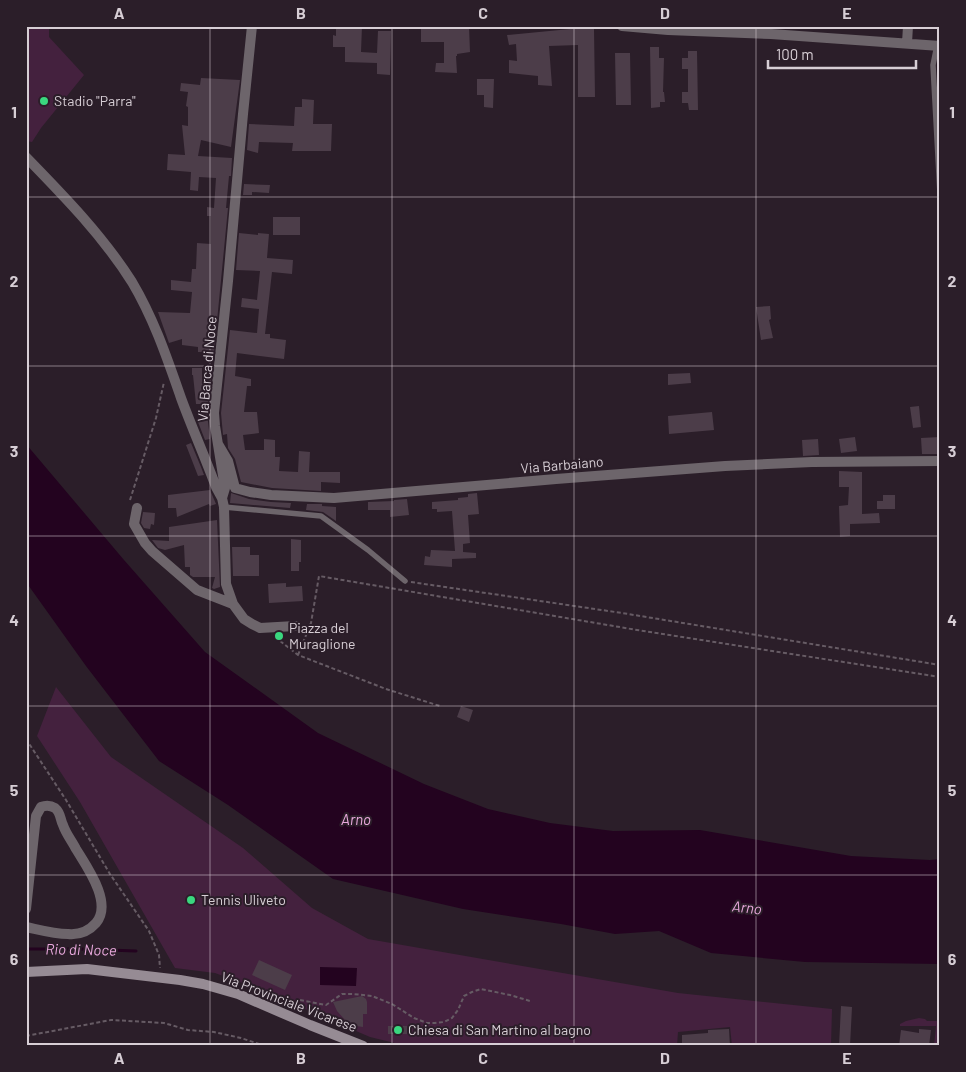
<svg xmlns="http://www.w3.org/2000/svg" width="966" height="1072" font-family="Barlow,sans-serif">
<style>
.green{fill:#44213e}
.water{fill:#23031f}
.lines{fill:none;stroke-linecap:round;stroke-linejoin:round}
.stream{stroke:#23031f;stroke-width:3}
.building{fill:#4c3d49}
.path{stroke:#665b64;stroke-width:2;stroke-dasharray:4 2.5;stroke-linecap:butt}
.service{stroke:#6d656b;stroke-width:5.5}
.minor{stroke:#6d656b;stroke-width:10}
.secondary{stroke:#968b94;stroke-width:10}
.grid{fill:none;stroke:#d7ced5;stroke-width:1;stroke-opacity:0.55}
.poi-dot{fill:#3ad77f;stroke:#2b1e29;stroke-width:2}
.labels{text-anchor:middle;stroke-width:4;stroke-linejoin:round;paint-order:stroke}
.poi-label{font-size:14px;fill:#d7ced5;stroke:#2b1e29;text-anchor:start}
.street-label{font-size:14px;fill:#d7ced5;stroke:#2b1e29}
.water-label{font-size:15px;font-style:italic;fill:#e8a8dc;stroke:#2b1e29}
.neatline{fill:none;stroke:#d7ced5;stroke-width:2}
.grid-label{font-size:16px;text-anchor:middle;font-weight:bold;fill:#d7ced5}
</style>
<rect width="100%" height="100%" fill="#2b1e29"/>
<path class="green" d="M26,26h23v11l35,38 -43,53 -9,14 -6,-1z
M56,687l55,70 132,91 69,60 56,31 310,54 154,16 -1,37h-99l-2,-19 -52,5 -1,14 -60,-1 -210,1 -37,-9 -114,-49 -41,-15 -40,-5 -95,-166 -43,-66z
M919,1018l6,1 2,2h13v25h-6l2,-20h-36v-2l6,-3z"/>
<path class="water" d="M26,444l98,116 81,92 113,81 106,51 64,25 62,14 63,8 87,-1 151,26 79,4 10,-1v105l-135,-2 -94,-9 -52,-22 -44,3 -54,-10 -98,-15 -130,-30 -105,-74 -69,-44 -73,-95 -60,-84z
M320,967l37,1 -1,18 -36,-1z"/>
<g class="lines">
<path class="stream" d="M26,949h54l56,2"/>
</g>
<path class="building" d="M350,26h12l-1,26 16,1 1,-22h13l-1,44 -13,-1v-11l-32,-1v-15h-12v-12l3,1v-8l14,1z
M421,26h48l1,26 -13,2v2h-1l1,17 -22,-1 1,-9h8v-21h-23z
M570,29h24l1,68h-17v-52l-29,1 3,40 -14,-1v-9l-29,-3v-13l8,1 -1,-17 -7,1 -2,-10z
M650,47h9v11h5l-1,34h1l1,10h-5v5l-9,1z
M688,51h9l1,59h-9l-1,-7h-6v-11h6v-23h-6v-11h6z
M615,53h15l1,52h-15z
M201,78l39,2 -9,67 -30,-7 -3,16 34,2 -1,18h-2l-3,32h2l-14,144h-16v-5l-16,-2v-6l-13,4 -11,-31 32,1 2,-21 -21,-2v-10l20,2 1,-13h4l1,-26 14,1v-28h-4v-9l7,1 2,-30 -17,-1 -1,14 -8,-1 1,-18 -24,-2 1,-16 17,1 -3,-30 6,1v-19l-2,-1 2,-14 -8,-1 1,-8 19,2z
M477,79h17l-1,29 -9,-1v-12h-7z
M302,99l12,1 -1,24h19l-1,27h-39l1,-8 -34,-1 -1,11 -11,-3 2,-26 45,2 1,-19h7z
M244,184l26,1 -1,8 -17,-1v3h-9z
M273,217h27v18h-27z
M239,233l19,2v-2l11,1 -2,24 26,2 -1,14 -20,-2 -7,62h5v4l16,2 -2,19 -47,-6 -2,23 16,3v7h-4l-3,26h13l2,21 -16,2 2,15h19v-11l11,1v17h5l-1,14 19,1 1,-21 11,1 -1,20h31v11l-19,-1v9l-49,-3 -31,-6 -6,-23 -7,-11 -1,-14 -4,1 -2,-22 9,-83 27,3 2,-24 -18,-2 1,-9 15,2 3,-29 -24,-1z
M770,306l1,13 -2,1 4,18 -12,2 -5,-33z
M192,368h10v16h8l-3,29 3,26 -5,1 -7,-18 6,-1 -4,-17h-4l-3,-29h-1z
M690,373l1,10 -23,2v-11z
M919,406l2,21 -8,1 -3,-21z
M712,412l2,18 -45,4 -1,-18z
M855,437l2,14 -16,2 -2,-14z
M940,437v17h-18l-1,-16z
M818,439l1,16 -16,1 -1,-16z
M191,443l10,24 3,8 -6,1 -12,-31z
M839,471l23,1v42l17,-1 1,10 -30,1v12l-10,1 -1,-31 9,-1 1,-18h-10z
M210,490l6,14 -6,2 -1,-2 -32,13 -1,-9h-8v-13z
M231,493l18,6 22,3 20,1 -1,5 -60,-5z
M477,493l2,21 -11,1 2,28 -7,1v8l13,1v5l-24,1v8l-28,-2 1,-9 5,1 1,-7 24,1 -3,-40 -15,1v-3h-5v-7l26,-2v-2l10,-1v-3z
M883,495h12v14h-18v-8h6z
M407,499l2,16 -19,2v-7h-22v-8l26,-1v-1z
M307,504h15v2l14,1v14l-13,-9 -17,-2z
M143,512l12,1 -1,12 -3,-1 -1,5 -6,-1 -3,-5z
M217,520l3,67 -6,2 -2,-1 3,-11h-22l-3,-2v-8h-5l-1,-22 -19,5 -7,-2 -6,-8 17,1v-14z
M291,539l10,1v22h-2v9h-8z
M232,547h18v8h9v21h-26z
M286,583v4l16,-1 1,15 -34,2 -1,-19z
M461,706l12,4 -4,12 -12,-5z
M259,960l33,15 -7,15 -33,-15z
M362,996l4,3 1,3v12h-4v13l-7,-1 -11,-6 -8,-9 -4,-9z
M841,1006l11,1 -2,39h-11z
M388,1026h19v8h-19z
M729,1029l1,17h-48v-11l26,-2v-3z
M919,1029l12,1 -2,16h-30l2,-16 18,3z"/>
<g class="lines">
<path class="path" d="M130,500l26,-82 8,-36
M411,582l211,31 318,52
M275,637l23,18 88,34 54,17
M298,655l13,-32 8,-47 318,54 303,47
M26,739l40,61 44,74 39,57 10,24 1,13
M300,1000l26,5 16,-11h11l19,2 20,8 22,14 13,5h8l9,-1 8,-4 6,-8 6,-14 8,-4 9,-3 29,6 20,6
M26,1036l85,-16 53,3 24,7 26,2 27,6 24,8"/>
<path class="service" d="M937,45l-4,20 7,129
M224,507l97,9 47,34 37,31"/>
<path class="minor" d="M252,26l-9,88 -15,167 -14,132 1,13 10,62 -3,10 2,9 2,77 7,20 11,15 8,5 8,4 35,-2
M622,26l46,4 103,4 169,12
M907,43l1,-17
M26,157c38,39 77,79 106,125 22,37 35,76 49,116 11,30 24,59 35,89l6,11
M218,444l10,17 7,27 15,4 21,3 63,3 222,-19 169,-13 87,-4 128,-1
M137,508l-3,16 11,19 7,8 45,39 36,14
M26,909l10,-93 5,-9c5,-2 9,-2 14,1 6,5 5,11 8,17 3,9 9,16 13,24 11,18 37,54 20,74 -7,8 -17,12 -28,11 -14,0 -28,-4 -42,-7"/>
<path class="secondary" d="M26,972l61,-3 93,11 23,4 35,10 72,31 53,21"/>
</g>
<path class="grid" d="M210,26v1020M392,26v1020M574,26v1020M756,26v1020M26,197h914M26,366h914M26,536h914M26,706h914M26,875h914"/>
<g class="poi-dot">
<circle cx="44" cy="101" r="5"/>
<circle cx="279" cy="636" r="5"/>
<circle cx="191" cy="900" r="5"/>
<circle cx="398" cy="1030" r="5"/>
</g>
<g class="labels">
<g class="poi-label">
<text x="54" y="106">Stadio "Parra"</text>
<text x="289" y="633">Piazza del<tspan x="289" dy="16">Muraglione</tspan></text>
<text x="201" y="905">Tennis Uliveto</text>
<text x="408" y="1035">Chiesa di San Martino al bagno</text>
</g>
<g class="street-label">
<text transform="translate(207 369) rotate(-85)" y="5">Via Barca di Noce</text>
<text transform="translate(562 465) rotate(-5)" y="5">Via Barbaiano</text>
<text transform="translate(289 1002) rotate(21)" y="5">Via Provinciale Vicarese</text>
</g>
<g class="water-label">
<text x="356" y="825">Arno</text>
<text transform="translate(747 908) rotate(7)" y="5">Arno</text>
<text transform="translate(81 950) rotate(1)" y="5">Rio di Noce</text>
</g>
</g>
<rect width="966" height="1072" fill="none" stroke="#2b1e29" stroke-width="55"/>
<path d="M768 60v8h148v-8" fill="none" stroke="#d7ced5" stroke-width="2.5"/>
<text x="776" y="60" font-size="15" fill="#d7ced5" stroke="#2b1e29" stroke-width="4" paint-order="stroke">100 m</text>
<rect x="28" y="28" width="910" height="1016" class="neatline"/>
<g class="grid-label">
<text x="119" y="19">A</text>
<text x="301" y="19">B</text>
<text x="483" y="19">C</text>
<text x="665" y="19">D</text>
<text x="847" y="19">E</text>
<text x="14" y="118">1</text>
<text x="952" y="118">1</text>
<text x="14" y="287">2</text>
<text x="952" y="287">2</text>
<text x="14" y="457">3</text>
<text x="952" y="457">3</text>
<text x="14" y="626">4</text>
<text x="952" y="626">4</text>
<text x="14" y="796">5</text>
<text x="952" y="796">5</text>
<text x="14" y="965">6</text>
<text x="952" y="965">6</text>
<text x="119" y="1064">A</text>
<text x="301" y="1064">B</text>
<text x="483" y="1064">C</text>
<text x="665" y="1064">D</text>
<text x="847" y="1064">E</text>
</g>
</svg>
